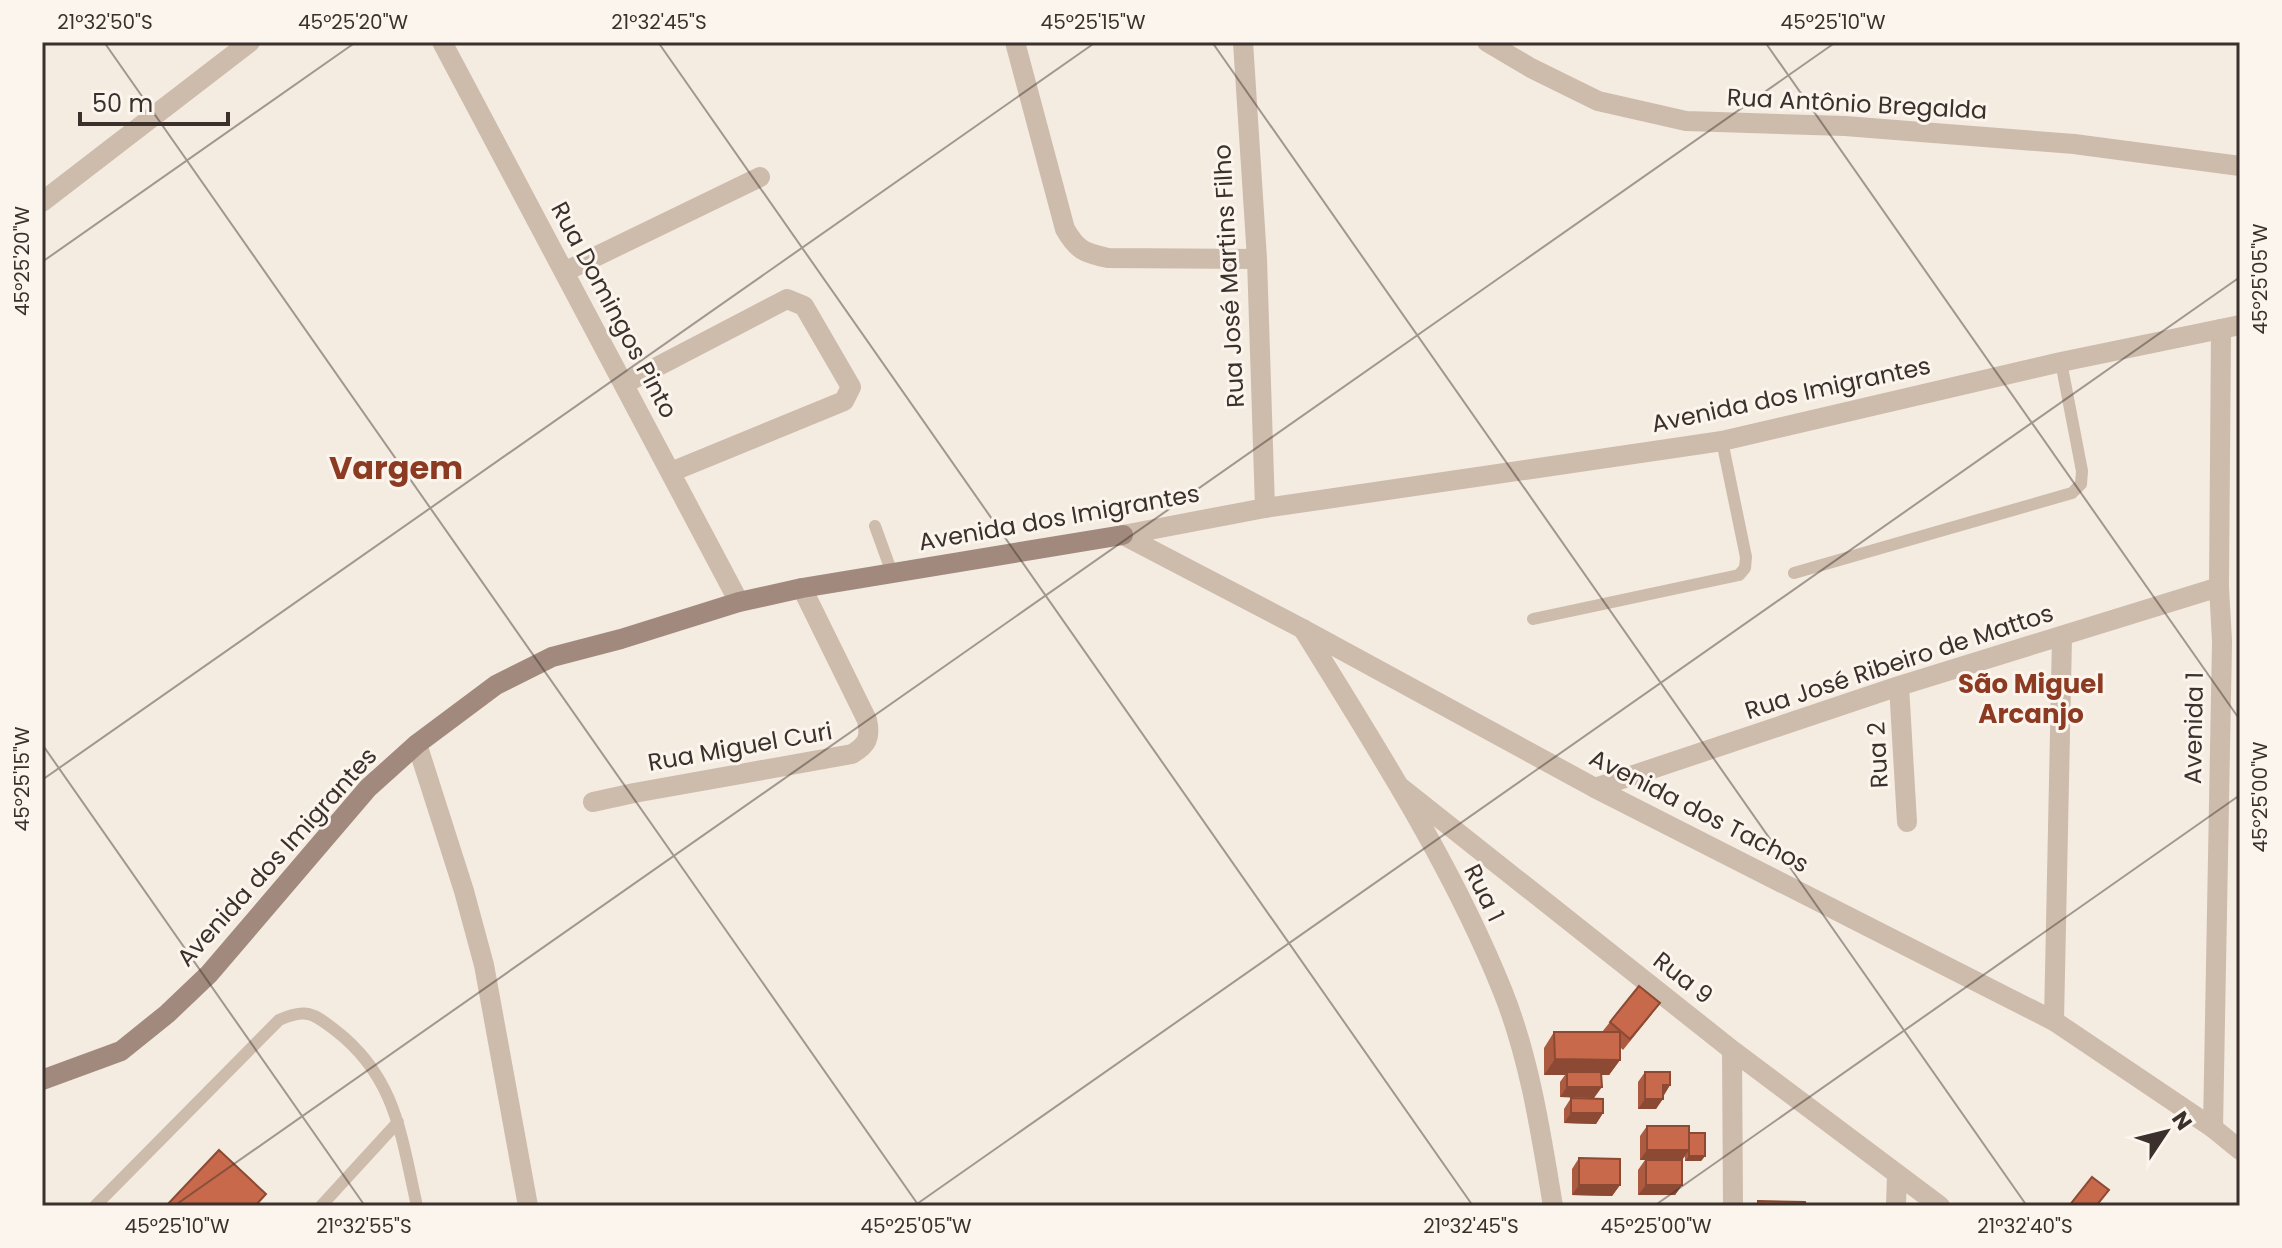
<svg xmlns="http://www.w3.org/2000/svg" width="2282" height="1248" font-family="Poppins,sans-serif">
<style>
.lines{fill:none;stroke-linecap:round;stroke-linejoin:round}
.service{stroke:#cdbbac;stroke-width:12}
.minor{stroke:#cdbbac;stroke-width:20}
.tertiary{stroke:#cdbbac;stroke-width:20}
.secondary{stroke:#a18a7d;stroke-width:20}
.wall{fill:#ac5a40}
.shaded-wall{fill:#8c4a34}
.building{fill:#c8694b;stroke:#8c4a34;stroke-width:2}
.ticks{fill:none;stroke:#3b302b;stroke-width:2;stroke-opacity:0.45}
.labels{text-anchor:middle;stroke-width:6;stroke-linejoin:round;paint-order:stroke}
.street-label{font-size:24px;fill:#3b302b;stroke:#fbf5ee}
.neighbourhood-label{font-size:26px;font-weight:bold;fill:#8c3b22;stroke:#fbf5ee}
.district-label{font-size:32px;font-weight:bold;fill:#8c3b22;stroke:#fbf5ee}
.neatline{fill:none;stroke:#3b302b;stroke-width:3}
.ticks-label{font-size:20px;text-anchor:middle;fill:#3b302b}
</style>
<rect width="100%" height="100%" fill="#f4ebe1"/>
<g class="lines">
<path class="service" d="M875,526l17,47
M1794,573l278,-80 9,-9 1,-13 -21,-109
M1533,619l206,-44 6,-7 1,-11 -24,-116
M95,1206l184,-186c27,-12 34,-7 56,10 61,47 66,105 82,176
M321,1206l77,-84"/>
<path class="minor" d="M442,42l297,560
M1015,42l50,187c12,21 19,24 43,29l149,1
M1243,42l14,217 8,249
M1487,42l44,26 67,33 88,20 159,5 229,18 166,22
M42,202l208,-160
M564,272l196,-95
M624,384l163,-85 17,7 47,81 -7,14 -173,71
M1303,629c72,117 149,235 200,363 27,68 38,142 50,214
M1899,686l8,136
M417,744l47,147 20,74 44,241
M1399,786l333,264 208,156
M1595,788l304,-102 320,-99
M593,802l41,-9 218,-39c15,-9 19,-16 15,-34l-65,-132
M2054,1021l8,-384
M1732,1050l1,156
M2213,1128l9,-487 -3,-54 2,-258
M1896,1206l1,-31"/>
<path class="tertiary" d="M1123,535l180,94 292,159 459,233 159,107 27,22
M1123,535l142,-27 457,-67 339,-79 179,-37"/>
<path class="secondary" d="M42,1080l79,-29 46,-37 42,-40 159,-186 49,-44 79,-59 56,-28 69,-18 118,-37 63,-14 321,-53"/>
</g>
<path class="wall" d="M1652,1014l-29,36 -3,-3v13l-11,15h-8l-7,23 -34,-1v-15l5,-7h-21v-27l10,-16h48l8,-10z
M1645,1072l25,13 -14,24h-18v-27z
M1571,1098l32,15 -7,11 -32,-1v-14z
M1647,1126l42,7 16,23 -4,5h-16v-5l-3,4v25l-7,10h-37v-25l7,-10h-5v-24z
M1579,1158l41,27 -8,11 -40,-1v-26z"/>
<path class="shaded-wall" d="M1555,1059l65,1 -11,15h-42v-3l-2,3h-21z
M1663,1085h7l-7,11z
M1567,1087h35l-8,11 -34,-1z
M1645,1099h18l-7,10h-18z
M1571,1113h32l-7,11 -32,-1z
M1647,1150h42l-7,10h-42z
M1689,1156h16l-4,5h-16z
M1579,1185h41l-8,11 -40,-1z
M1646,1185h36l-7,10h-37z"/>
<path class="building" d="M1639,986l21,17 -30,36 -20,-17z
M1554,1032h66v28l-65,-1z
M1567,1072h34l1,15h-35z
M1645,1072h25v13h-7v14h-18z
M1571,1098l32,1v14h-32z
M1647,1126h42v24h-42z
M1689,1133h16v23h-16z
M219,1150l47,44 -11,12h-89z
M1579,1158l41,1v26h-41z
M1646,1160h36v25h-36z
M2092,1177l17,13 -13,16h-27z
M1758,1201l47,1 1,4h-48z"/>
<path class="ticks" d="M104,42l815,1164M658,42l815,1164M1212,42l815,1164M1765,42l475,678M42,262l314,-220M42,744l323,462M42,780l1054,-738M174,1206l1662,-1164M914,1206l1326,-929M1654,1206l586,-411"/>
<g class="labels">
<g class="street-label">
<text transform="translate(1857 104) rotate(3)" y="8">Rua Antônio Bregalda</text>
<text transform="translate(1229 276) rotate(-93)" y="8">Rua José Martins Filho</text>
<text transform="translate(614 310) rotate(62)" y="8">Rua Domingos Pinto</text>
<text transform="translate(1791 395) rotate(-12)" y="8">Avenida dos Imigrantes</text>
<text transform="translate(1059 518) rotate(-10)" y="8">Avenida dos Imigrantes</text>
<text transform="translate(1899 662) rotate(-18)" y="8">Rua José Ribeiro de Mattos</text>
<text transform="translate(2194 728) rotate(-89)" y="8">Avenida 1</text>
<text transform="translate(740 747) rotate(-10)" y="8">Rua Miguel Curi</text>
<text transform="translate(1878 755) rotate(-93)" y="8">Rua 2</text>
<text transform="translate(1699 811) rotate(27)" y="8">Avenida dos Tachos</text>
<text transform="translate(277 857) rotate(-48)" y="8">Avenida dos Imigrantes</text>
<text transform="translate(1484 893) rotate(64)" y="8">Rua 1</text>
<text transform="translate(1683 978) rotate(38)" y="8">Rua 9</text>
</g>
<g class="neighbourhood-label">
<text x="2031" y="693">São Miguel<tspan x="2031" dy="30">Arcanjo</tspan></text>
</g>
<g class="district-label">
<text x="396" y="479">Vargem</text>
</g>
</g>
<rect width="2282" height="1248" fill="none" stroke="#fbf5ee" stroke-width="88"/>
<g transform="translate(2166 1132) rotate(55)" stroke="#fbf5ee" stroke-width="6" paint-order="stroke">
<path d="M0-6L14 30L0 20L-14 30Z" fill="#3b302b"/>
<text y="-12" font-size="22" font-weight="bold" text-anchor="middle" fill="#3b302b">N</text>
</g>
<path d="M80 112v12h148v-12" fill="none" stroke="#3b302b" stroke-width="4"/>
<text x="92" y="112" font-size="24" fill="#3b302b" stroke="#fbf5ee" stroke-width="6" paint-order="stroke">50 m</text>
<rect x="44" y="44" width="2194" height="1160" class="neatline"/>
<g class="ticks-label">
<text x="105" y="29">21°32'50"S</text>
<text x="353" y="29">45°25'20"W</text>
<text x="659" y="29">21°32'45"S</text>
<text x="1093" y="29">45°25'15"W</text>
<text x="1833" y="29">45°25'10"W</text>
<text transform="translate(22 261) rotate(-90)" y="7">45°25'20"W</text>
<text transform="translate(2260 279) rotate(-90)" y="7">45°25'05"W</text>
<text transform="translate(22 779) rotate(-90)" y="7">45°25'15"W</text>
<text transform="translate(2260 797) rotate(-90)" y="7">45°25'00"W</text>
<text x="177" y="1233">45°25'10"W</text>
<text x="364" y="1233">21°32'55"S</text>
<text x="916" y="1233">45°25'05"W</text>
<text x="1471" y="1233">21°32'45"S</text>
<text x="1656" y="1233">45°25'00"W</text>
<text x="2025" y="1233">21°32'40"S</text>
</g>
</svg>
